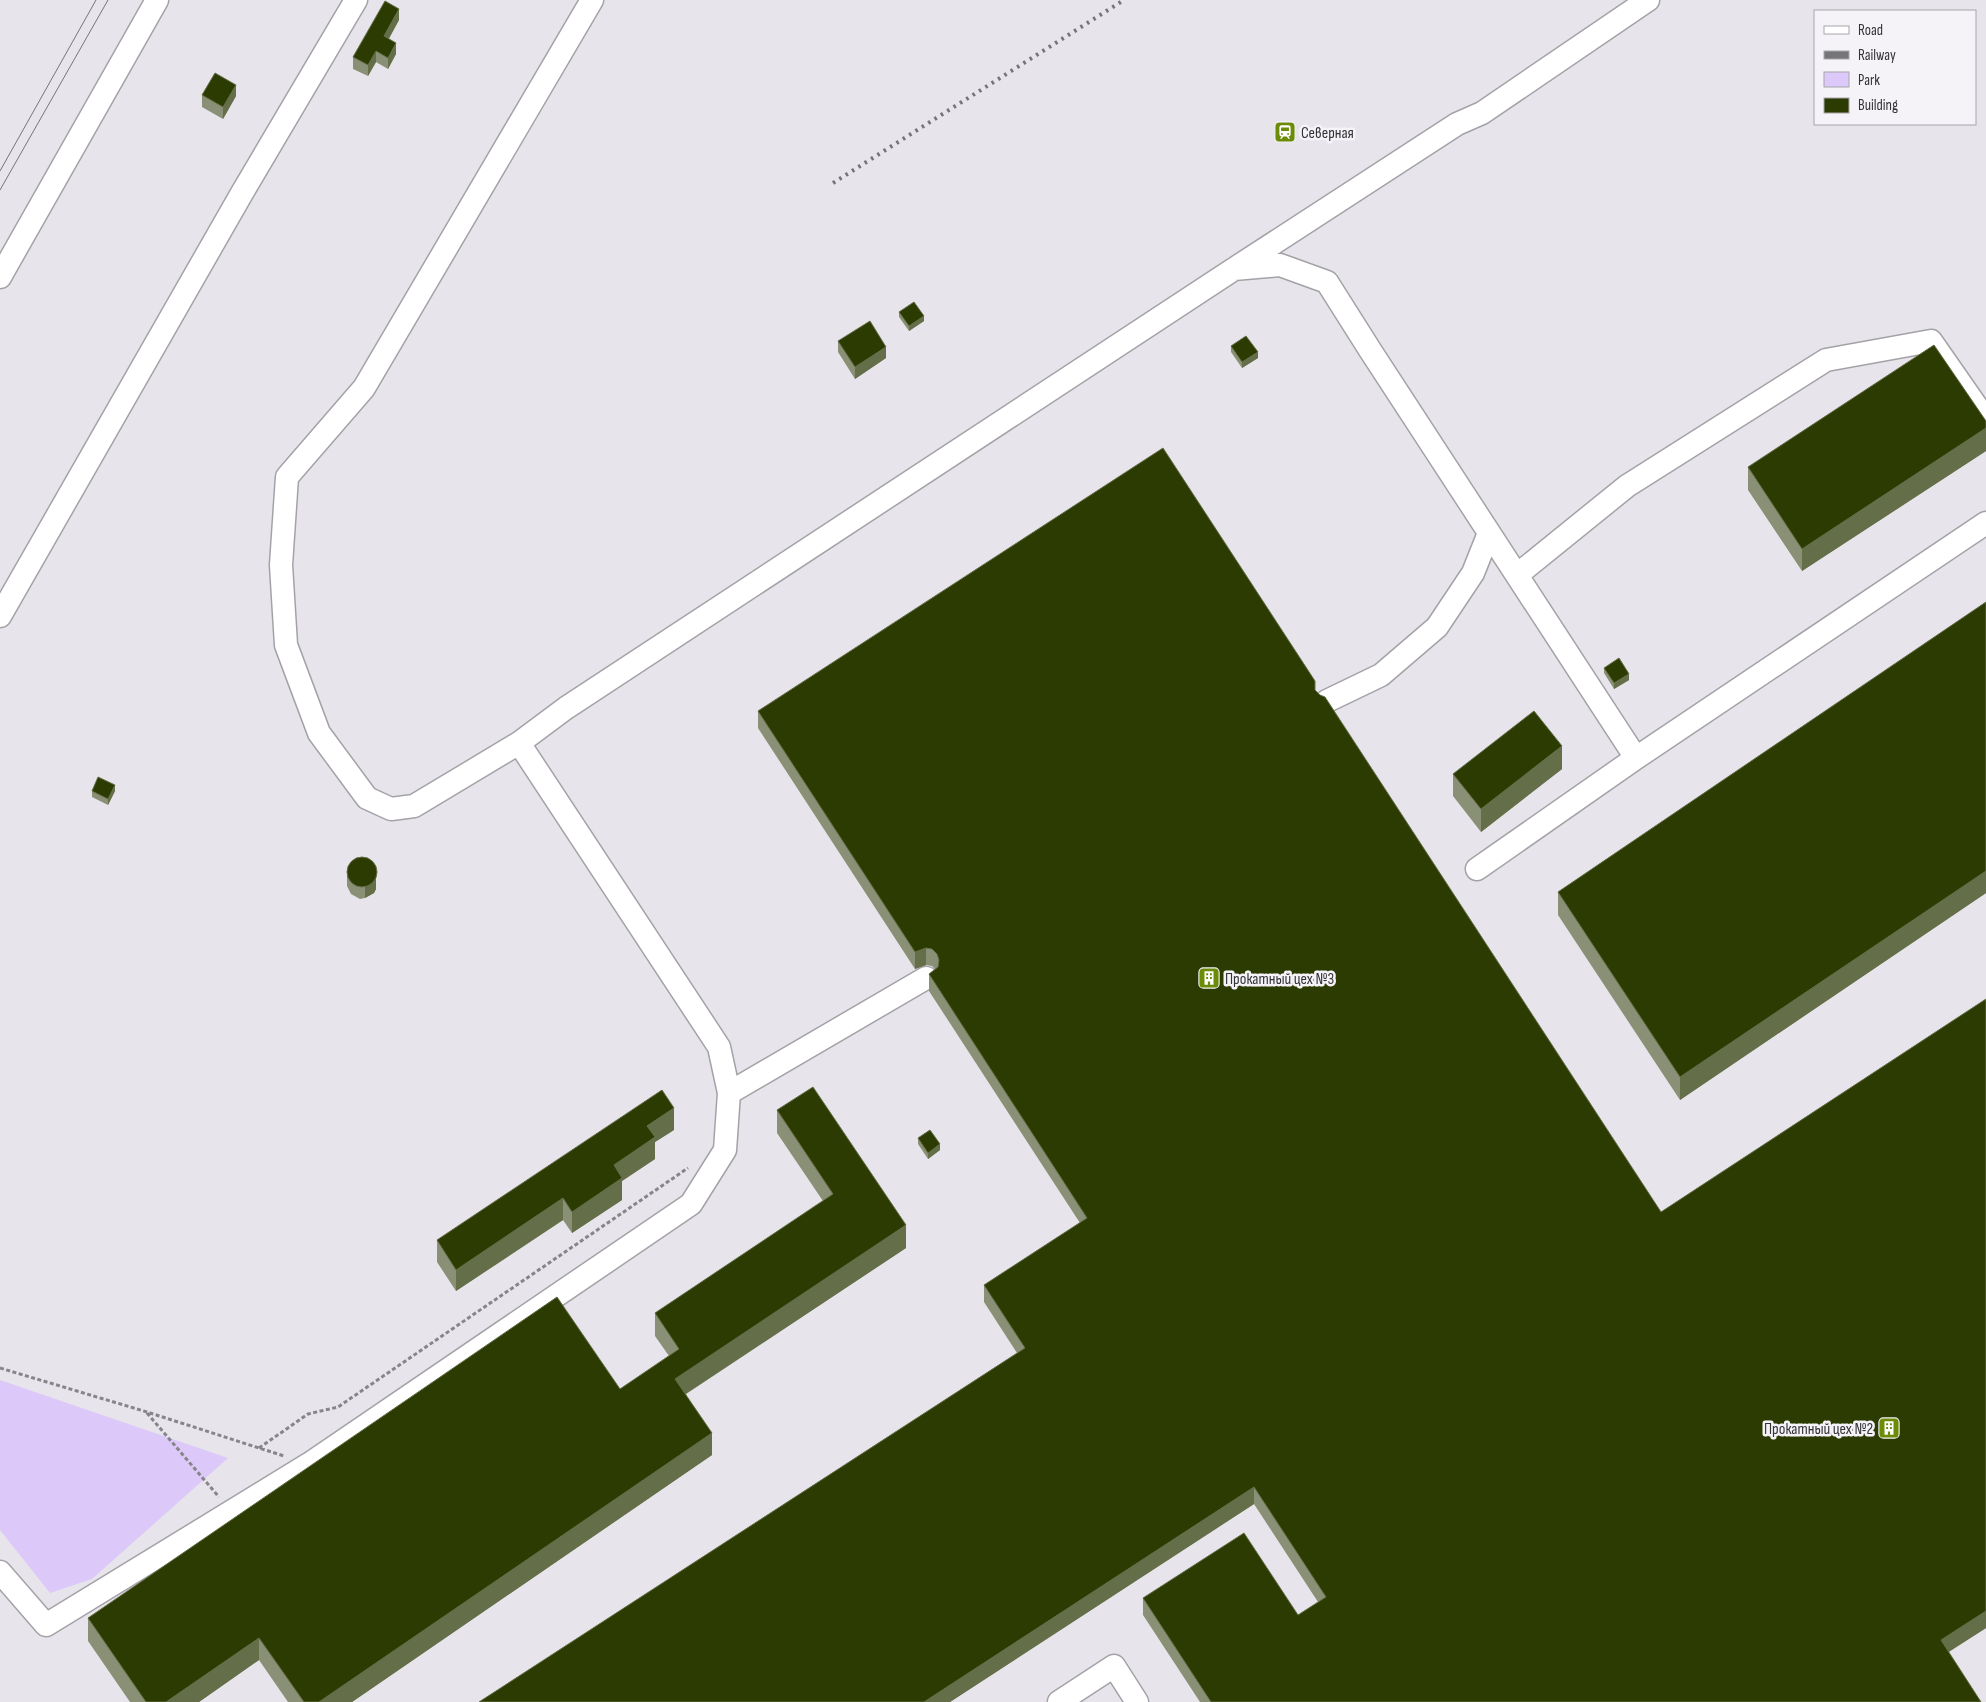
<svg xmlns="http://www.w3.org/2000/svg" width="1986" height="1702" font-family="'Sofia Sans Condensed',sans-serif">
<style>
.green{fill:#dcc9f9}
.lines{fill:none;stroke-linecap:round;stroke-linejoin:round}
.minor-casing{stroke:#a4a2a7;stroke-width:25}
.path{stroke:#868589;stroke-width:3;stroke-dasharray:4 2.5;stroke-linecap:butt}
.minor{stroke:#fff;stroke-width:22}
.tram{stroke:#757578;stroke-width:1}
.rail{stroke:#757578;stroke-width:4;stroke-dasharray:2.5 5;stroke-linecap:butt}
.wall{fill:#8a9076}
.shaded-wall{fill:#646e48}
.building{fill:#2c3b02;stroke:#646e48}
.labels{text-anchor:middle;stroke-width:5;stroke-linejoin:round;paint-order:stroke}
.poi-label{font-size:16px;fill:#333335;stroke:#f5f3f8;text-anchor:start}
</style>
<rect width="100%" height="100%" fill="#e7e5eb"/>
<path class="green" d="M0,1380l228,78 -136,121 -42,14 -50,-63z"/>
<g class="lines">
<g class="minor-casing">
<path id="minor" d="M592,0l-228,388 -77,89 -6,88 5,80 33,88 48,65 24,11 23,-3 105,-63 47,-35 668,-439 46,-4 47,17 43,68 266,408
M1237,267l220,-143 25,-11 166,-113
M0,277l157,-277
M1517,575l110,-89 199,-126 105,-19 55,79
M0,616l242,-423 114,-193
M1327,701l54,-26 56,-48 36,-54 16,-40
M1477,869l159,-111 350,-235
M729,1093l197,-115
M0,1572l46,53 263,-161 382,-260 34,-54 4,-57 -10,-46 -200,-304
M1059,1702l55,-36 23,36"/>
</g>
<path class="path" d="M0,1368l147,44 137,44
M147,1413l72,84
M259,1448l49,-34 30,-7 350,-239"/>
<use href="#minor" class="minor"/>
<path class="tram" d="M0,171l96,-171
M0,190l108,-190"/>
<path class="rail" d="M833,183l291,-183"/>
</g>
<path class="wall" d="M399,20l-11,19 8,15 -8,15 -12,-7 -8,14 -15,-7v-12z
M202,95l34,1 -13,23 -21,-12z
M899,312l25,9 -15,10 -10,-14z
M838,341l48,17 -31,21 -17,-27z
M1231,346l27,12 -16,10 -11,-16z
M1986,421v30l-184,120 -54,-81v-23z
M1986,602v291l-306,207 -122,-185v-23z
M1604,668l25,12 -15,9 -10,-16z
M1315,690l346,522 325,-213v629l-38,24 33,50h-781l-57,-87v-17l155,17 20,-13 -64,-98 -304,198h-471l538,-349 -33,-51v-17l96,-62 -151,-232v-17l6,-5 -3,-3 -6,-1 -11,4 -157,-241v-17z
M1562,769l-81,63 -28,-36v-22z
M92,791h23l-7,14 -16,-8z
M347,874l29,15 -2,4 -9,5 -5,1 -9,-5 -4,-8z
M777,1110l129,138 -220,146 26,61 -360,247h-64l-29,-42 -60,42h-69l-42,-61v-23l532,-229 49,-33 -14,-20v-23l168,-112 -46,-68z
M674,1130l-19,12v17l-33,22v19l-50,33 -9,-13 -107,71 -19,-29v-22z
M918,1138l22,12 -12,9 -10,-15z"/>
<path class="shaded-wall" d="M399,9v11l-15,28v-12z
M396,43v11l-8,15v-11z
M376,51v11l-8,14v-11z
M236,85v11l-13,23v-12z
M924,316v5l-15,10v-5z
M886,347v11l-31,21v-12z
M1258,352v6l-16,10v-6z
M1986,428v23l-184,120v-22z
M1629,674v6l-15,9v-6z
M1562,746v23l-81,63v-23z
M115,785v6l-7,14v-6z
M376,867v22l-2,4 -9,5v-11z
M1986,871v22l-306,207v-23z
M926,948v17l-11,4v-17z
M674,1108v22l-19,12v17l-33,22v19l-50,33v-21l75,-86z
M940,1144v6l-12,9v-6z
M563,1198v22l-107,71v-21z
M906,1225v23l-231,153v-22z
M712,1433v22l-360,247h-33z
M1254,1487v17l-304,198h-26z
M1986,1611v17l-45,29v-17z
M259,1638v22l-60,42h-33z"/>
<path class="building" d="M385,1l14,8 -15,27 12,7 -8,15 -12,-7 -8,14 -15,-8z
M215,73l21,12 -13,22 -21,-12z
M914,302l10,14 -15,10 -10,-14z
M870,321l16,26 -31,20 -17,-26z
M1246,336l12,16 -16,10 -11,-16z
M1934,345l52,76v7l-184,121 -54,-82z
M1163,448l152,233v9l5,5 5,2 336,515 325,-213v612l-45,29 40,62h-770l-68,-104 101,-65 54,82 28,-18 -72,-110 -330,215h-445l546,-354 -41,-63 103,-67 -158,-244 9,-7 1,-7 -2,-6 -5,-5 -6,-1 -11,4 -157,-241z
M1986,602v269l-306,206 -122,-185z
M1619,658l10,16 -15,9 -10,-15z
M1534,711l28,35 -81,63 -28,-35z
M98,777l17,8 -7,14 -16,-8z
M347 872a15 15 0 1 1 30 0a15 15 0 1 1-30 0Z
M813,1087l93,138 -231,154 37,54 -393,269h-15l-45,-64 -93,64h-20l-58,-84 469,-321 63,92 59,-40 -24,-36 178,-119 -56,-84z
M662,1090l12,18 -27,18 8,11 -41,28 8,13 -50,34 -9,-14 -107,72 -19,-30z
M930,1130l10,14 -12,9 -10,-15z"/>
<defs>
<g id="station-square" transform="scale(1.125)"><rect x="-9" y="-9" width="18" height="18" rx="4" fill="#6c8b08" stroke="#f5f3f8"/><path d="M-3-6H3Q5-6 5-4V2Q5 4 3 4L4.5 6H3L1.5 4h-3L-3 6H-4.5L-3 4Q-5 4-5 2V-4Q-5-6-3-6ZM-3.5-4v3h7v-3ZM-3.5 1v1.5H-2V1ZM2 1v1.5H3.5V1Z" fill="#fff"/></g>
<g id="building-square" transform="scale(1.125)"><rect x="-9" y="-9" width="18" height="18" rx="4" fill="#6c8b08" stroke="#f5f3f8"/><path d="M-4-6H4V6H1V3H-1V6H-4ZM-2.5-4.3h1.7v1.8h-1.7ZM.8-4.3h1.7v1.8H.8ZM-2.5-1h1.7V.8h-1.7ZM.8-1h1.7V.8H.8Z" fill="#fff"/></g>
</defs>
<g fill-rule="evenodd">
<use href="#station-square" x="1285" y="132"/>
<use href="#building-square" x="1209" y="978"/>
<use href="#building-square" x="1889" y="1428"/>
</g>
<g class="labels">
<g class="poi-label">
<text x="1301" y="138">Северная</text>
<text x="1225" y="984">Прокатный цех №3</text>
<text x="1873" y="1434" text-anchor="end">Прокатный цех №2</text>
</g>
</g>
<rect x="1814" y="10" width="162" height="115" fill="#f5f3f8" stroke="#a7a6aa"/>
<rect x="1824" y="26" width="25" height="8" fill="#ffffff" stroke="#a7a6aa"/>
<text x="1858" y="35" font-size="15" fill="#333335">Road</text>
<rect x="1824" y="51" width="25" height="8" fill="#757578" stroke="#a7a6aa"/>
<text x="1858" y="60" font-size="15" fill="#333335">Railway</text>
<rect x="1824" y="72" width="25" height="15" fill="#dcc9f9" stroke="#a7a6aa"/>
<text x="1858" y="85" font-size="15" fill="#333335">Park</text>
<rect x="1824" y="98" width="25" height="15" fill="#2c3b02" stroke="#a7a6aa"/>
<text x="1858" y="110" font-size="15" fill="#333335">Building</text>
</svg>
